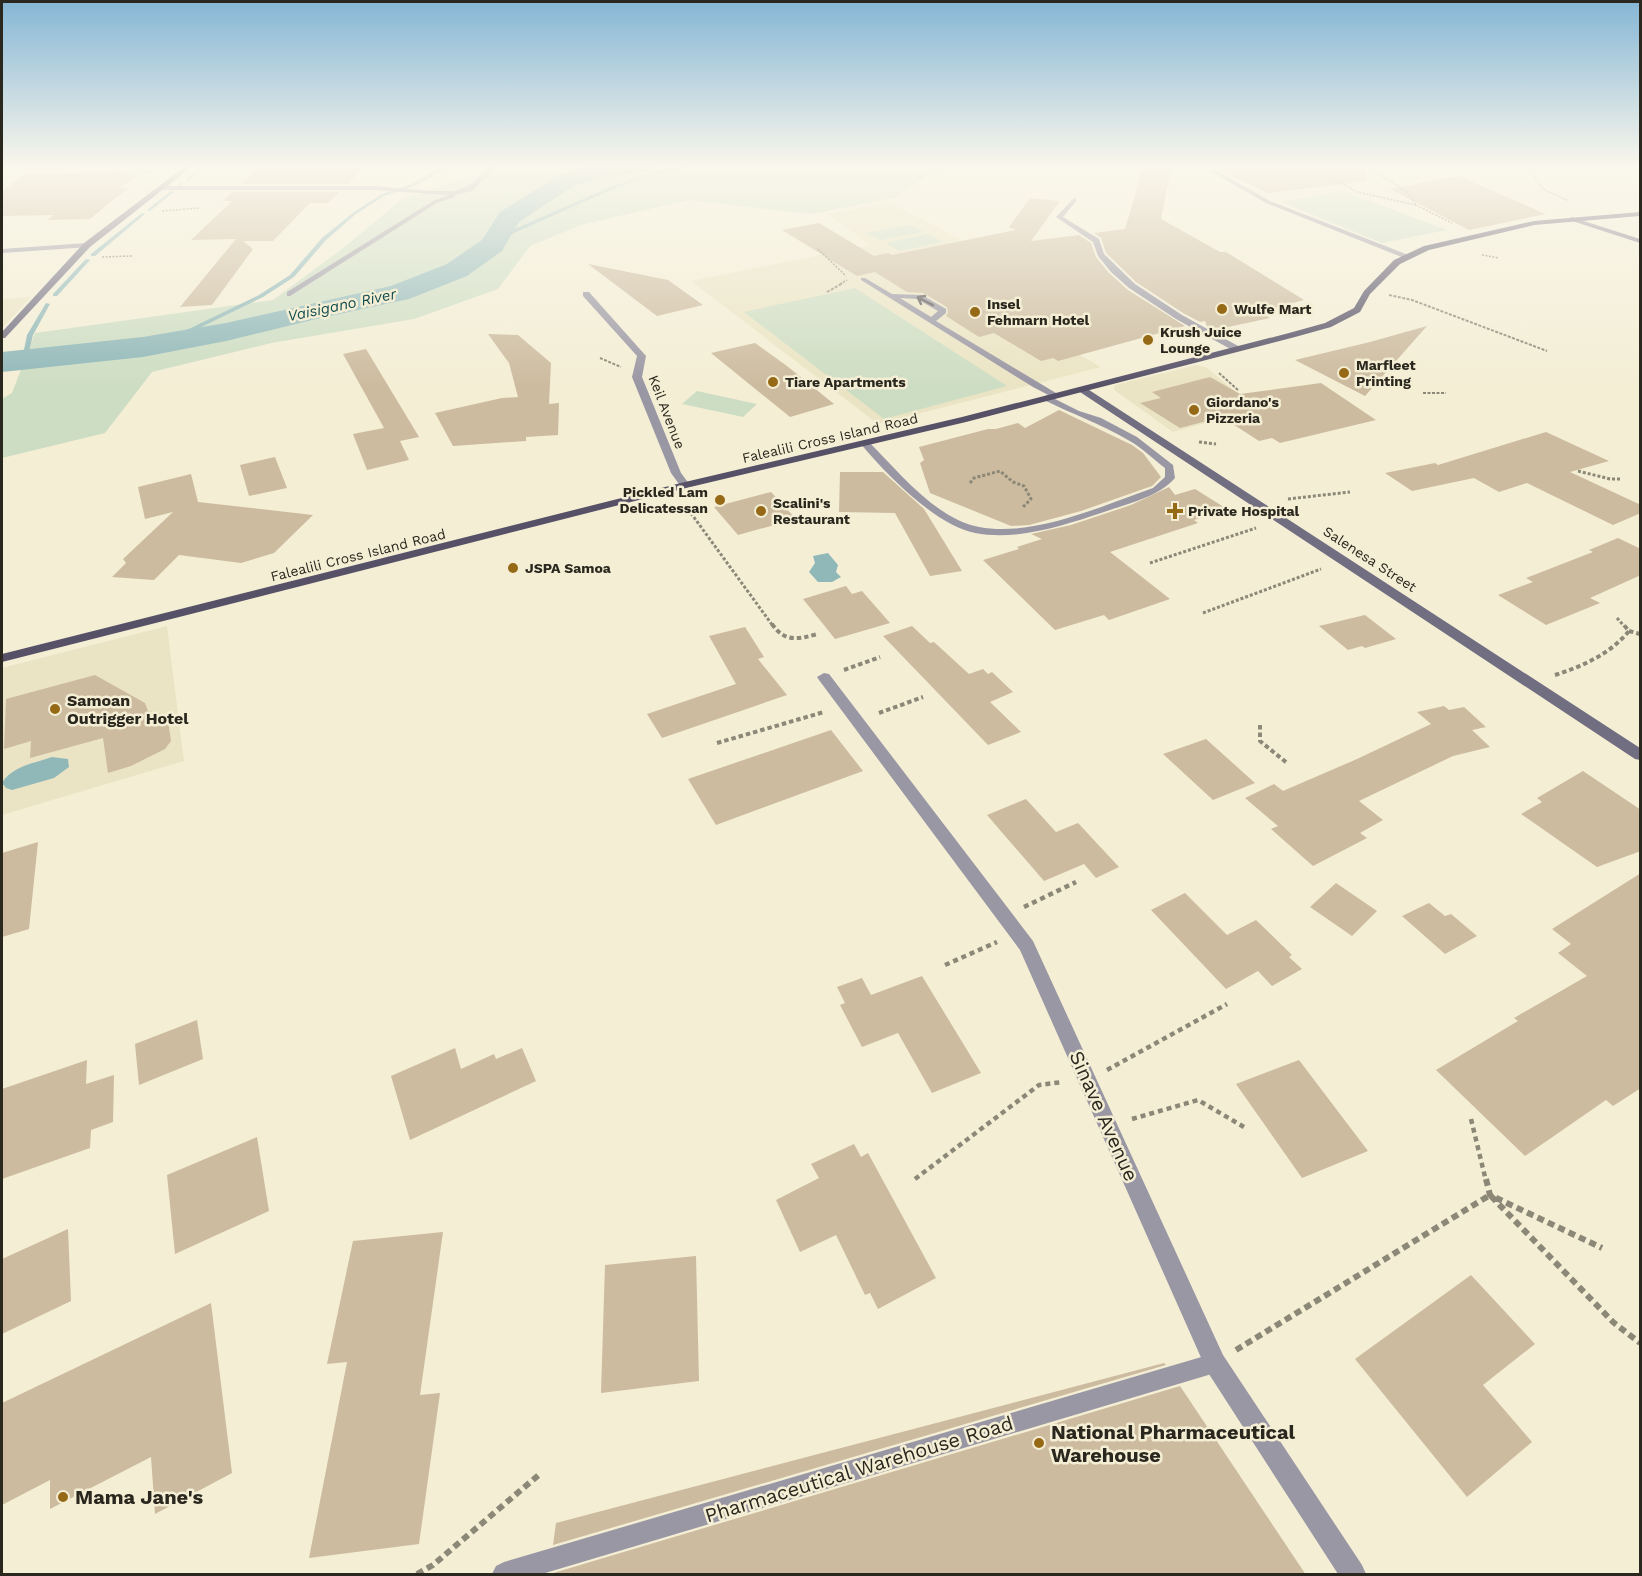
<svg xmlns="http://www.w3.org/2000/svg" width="1642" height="1576" font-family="'Work Sans',sans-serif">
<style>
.built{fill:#ebe4c4}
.green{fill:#cdddc3}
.water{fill:#90b8b9}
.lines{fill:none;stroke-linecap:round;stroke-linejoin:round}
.stream{fill:#90b8b9;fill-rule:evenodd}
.river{fill:#90b8b9;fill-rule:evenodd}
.building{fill:#ccbb9f}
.path-far5{stroke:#8c8877;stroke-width:1.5;stroke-dasharray:2 1.5;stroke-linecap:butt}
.path-far4{stroke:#8c8877;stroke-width:2;stroke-dasharray:3 1.5;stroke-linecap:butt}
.path-far3{stroke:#8c8877;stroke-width:3;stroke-dasharray:3 2;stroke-linecap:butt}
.path-far2{stroke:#8c8877;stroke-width:4;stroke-dasharray:4.5 3;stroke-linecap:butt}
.path-far1{stroke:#8c8877;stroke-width:4.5;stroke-dasharray:5 4;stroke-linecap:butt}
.path{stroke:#8c8877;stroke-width:6;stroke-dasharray:7 4.5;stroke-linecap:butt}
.lane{fill:#9a97a4;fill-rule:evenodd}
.street{fill:#9a97a4;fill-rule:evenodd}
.secondary{fill:#726e81;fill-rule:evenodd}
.primary{fill:#565167;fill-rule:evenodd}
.oneway{stroke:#575454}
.poi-dot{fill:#956915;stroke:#f4eed5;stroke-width:2}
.labels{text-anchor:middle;stroke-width:5;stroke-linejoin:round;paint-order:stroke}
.far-poi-label{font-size:14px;font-weight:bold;fill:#2a271e;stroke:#f4eed5;text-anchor:start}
.far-street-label{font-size:14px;fill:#2a271e;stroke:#f4eed5}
.far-water-label{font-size:15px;font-style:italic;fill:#114d4e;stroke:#f4eed5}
.poi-label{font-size:16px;font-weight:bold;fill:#2a271e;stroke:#f4eed5;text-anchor:start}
.near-street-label{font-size:20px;fill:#2a271e;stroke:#f4eed5}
.near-poi-label{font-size:20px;font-weight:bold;fill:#2a271e;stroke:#f4eed5;text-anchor:start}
</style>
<rect width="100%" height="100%" fill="#f4eed5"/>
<path class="built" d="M889,202l118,62 -61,15 155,88 -223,57 -187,-143 179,-36 -42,-31z
M31,297l-29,31v-29z
M1197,365l10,3 49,41 -83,23 -59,-42 1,-5z
M167,626l17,135 -182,54v-147z"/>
<path class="green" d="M510,165h457l-36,8 -36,25 -84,16 -123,-14 -107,25 -51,21 -32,43 -84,30 -143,24 -119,29 -47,61 -103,25v-59l10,-6 23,-60 238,-33 73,-54 56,-47z
M1343,191l104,39 -65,13 -101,-41z
M910,225l14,7 -44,8 -13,-7z
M928,234l15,8 -44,9 -14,-8z
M855,288l152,98 -123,33 -140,-107z
M697,391l60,13 -14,13 -61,-13z"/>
<path class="water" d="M828,553l10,12 -2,7 5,5 -9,5h-14l-9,-10 6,-9 -2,-7z
M52,757l16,2 1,8 -15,11 -42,12 -6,-2 -4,-5c10,-17 33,-20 50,-26z"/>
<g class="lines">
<path class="stream" d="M203,165h4l-3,2z
M446,165h6l-38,21 -30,10 -28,18 -30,26 -32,37 -31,20 -68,33 -50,18 -5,-1 51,-19 68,-33 31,-20 32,-37 32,-26 28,-18 30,-10z
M687,165h11l-39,8 -44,15 -101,45 -20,13 -4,-1 20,-14 103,-45 44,-15z
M192,174l3,1 -7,6h-2z
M180,183h2l1,1 -4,2z
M171,191l3,1 -24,19h-2v-2z
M142,213l3,1 -50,42h-4v-2z
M86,259l4,1 -33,36h-4v-2z
M46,303l4,1 -17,31 -6,24 -5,1 5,-25z"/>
<path class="river" d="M594,165h63l-3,5 -49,7 -30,8 -56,37 -17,29 -35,25 -58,23 -93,20 -90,22 -83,16 -141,15v-20l141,-15 83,-14 165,-37 56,-22 35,-24 18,-28 59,-37z"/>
</g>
<path class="building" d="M1144,165h28l-11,54 59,33h6l78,48 -45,12 11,6 -56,12 -7,-4 -2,-5 -5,1 -17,-9 -47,-31 -30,-29 -5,-15 -7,-5 31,-4z
M1209,165h156l1,16 -98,12z
M363,168l-15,16h-107l16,-15z
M128,173l-2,2h13l-20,13h9l-38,31 -43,1 7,-5 -52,1v-25l24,-17z
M1458,176l88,38 -77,16 -79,-41z
M232,192h107l-11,11h-18l-37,38h-30l10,8 -41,56 -32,2 56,-68 -45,1 41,-39h-10z
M1030,198l30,3 -29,40 48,-6 12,8 5,14 13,16 19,17 57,36 -127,35 -5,-3 -12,3 -47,-28 -15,4 -33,-21 2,-3 -1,-6 -24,-14 -16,-1 -32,-20 -18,4 -75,-46 37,-7 55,33 14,-3 4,2 124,-25 -7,-3z
M588,264l80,16 35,25 -46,11z
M1427,326l-62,70 -70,-36 75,-18z
M488,334l30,1 33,28 -2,41 10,-1 -1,32 -32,2v4l-73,5 -18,-33 67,-15 16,-1 -9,-34z
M755,343l32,23 47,38 -44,13 -79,-64z
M366,349l53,88 -19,4 9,19 -42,10 -14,-36 31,-6 -41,-74z
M1210,377l30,17 81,-11 55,37 -96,23 -8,-5 -13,3 -37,-24 -42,11 -40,-25 21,-5 -9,-6z
M1059,410l73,35 11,8 18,24 -9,9 -71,25 -52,14 -18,1 -81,-33 -10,-30 4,-3 -5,-13 69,-18h8l22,-6 7,5z
M1546,432l63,29 -39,11 71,33v8l-28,12 -86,-42 -28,9 -25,-14 -62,13 -27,-18 50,-10 3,2z
M275,457l12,31 -38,8 -9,-31z
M840,472h43l41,37 38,62 -32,5 -35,-63 -56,-1z
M191,474l7,28 115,13 -39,38 -33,10 -62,-8 -25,25 -42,-3 14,-14 -3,-4 50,-47 -28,7 -7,-32z
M1169,487l6,8 20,-6 32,20 -33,11 4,3 -88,29 60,47 -61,21 -5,-5 -49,15 -72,-70 36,-11 -2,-2 25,-8 -11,-5 40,-9 60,-20z
M771,492l25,27 -58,16 -24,-28z
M1618,538l23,11v26l-51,23 10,5 -54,22 -48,-30 35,-13 -7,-4 67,-26 -4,-2z
M846,586l6,8 10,-3 28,32 -55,16 -32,-40z
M1365,615l31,24 -31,9 -3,-2 -14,4 -29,-24z
M912,626l18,17 4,-1 35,32 14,-5 5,5 4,-2 21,20 -23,10 31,30 -33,13 -105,-109z
M745,627l19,30 -6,2 29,36 -125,43 -15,-24 89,-30 -27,-48z
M95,675l50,28 3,8 14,3 6,7 3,20 -6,8 -34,17 -23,7 -5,-35 -73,20 1,-17 -27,8 2,-50z
M1444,706l5,4 15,-3 22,20 -14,3 18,17 -37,9 -94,45 24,19 -23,13 7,5 -54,28 -42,-37 7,-3 -33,-28 29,-14 9,7 74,-32 74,-35 -14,-12z
M831,730l32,41 -147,54 -28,-46z
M1206,739l49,44 -42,17 -50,-46z
M1583,771l58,39v41l-44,16 -76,-53 21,-12 -5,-4z
M1026,799l30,33 22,-9 41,44 -23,11 -12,-14 -40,17 -57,-66z
M38,842l-9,87 -27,8v-84z
M1641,873v215l-28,18 -7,-6 -81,56 -89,-86 82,-49 -4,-3 73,-42 -29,-23 13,-9 -19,-15z
M1336,883l41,28 -25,25 -42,-29z
M1185,893l42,42 29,-15 36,35 -3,2 13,12 -30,17 -14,-15 -32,18 -75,-79z
M1429,903l16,13 6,-2 26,22 -32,18 -43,-38z
M922,976l59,97 -49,20 -34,-60 -36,14 -22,-42 5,-2 -8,-16 25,-9 9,17z
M197,1020l6,39 -64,26 -4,-41z
M455,1048l6,21 33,-15 2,5 26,-11 14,33 -126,59 -19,-64z
M87,1060l-1,24 28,-9 -1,47 -22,8 -1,18 -88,31v-90z
M1299,1060l69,91 -66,27 -66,-94z
M257,1137l12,74 -94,43 -8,-79z
M854,1144l7,13 7,-4 68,125 -58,31 -8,-16 -5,2 -29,-60 -36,17 -24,-52 43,-22 -8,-14z
M68,1229l3,72 -69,33v-75z
M443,1232l-23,163 20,-2 -21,151 -110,14 38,-196 -20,2 26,-123z
M696,1256l3,125 -98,12 4,-128z
M1471,1275l64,69 -52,41 49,57 -65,55 -112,-138z
M211,1303l21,170 -77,41 -4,-57 -101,52v-29l-48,25v-102z
M1164,1363l2,2 -613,180 3,-22z
M1180,1386l126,189h-756v-1z"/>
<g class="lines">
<path class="path-far5" d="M1365,165l42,27 9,13 36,18
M1536,165l-3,10 10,14 26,12
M335,167l11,-2
M66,174l86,-2
M1335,179l22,13 59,13
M162,211l38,-3
M818,249l28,27
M1482,255l17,3
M102,257l30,-1
M840,284l7,-4"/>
<path class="path-far4" d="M827,292l16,-9
M1389,295l23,5 135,51
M600,358l21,9
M1219,373l20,18
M1423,393h23"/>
<path class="path-far3" d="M1199,442l17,2
M1578,471l32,8h12
M970,483l4,-5 26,-7 13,11 11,4 7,13 -9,9
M1288,499l62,-7
M685,505l88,121
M1150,563l106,-35
M1203,613l118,-44
M1617,618l7,8"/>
<path class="path-far2" d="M772,624c13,19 26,15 46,10
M1629,631l11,3
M844,670l36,-13
M1555,675c28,-9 55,-21 74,-44l-6,-7
M879,713l44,-16
M1260,725v16l27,22
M717,743l107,-31"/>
<path class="path-far1" d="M1024,907l52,-25
M945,965l52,-23
M1107,1070l120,-66
M1132,1119l66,-19 46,27
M1471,1119l15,62
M915,1179l124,-94 24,-3"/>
<path class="path" d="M1486,1179l4,16 112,53
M1236,1350l254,-155 123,127 27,21
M417,1574l16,-9 108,-92"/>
<path class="lane" d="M861,278h4l27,16 30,1 24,14v4l-10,8 125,75 -7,2 -21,-11 -172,-107zM900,298l17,1 21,12 -7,6z
M1047,395l32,16 22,7 36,19 36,28 2,13c-18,20 -49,26 -74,35 -39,13 -85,28 -126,20 -40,-8 -89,-59 -115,-90l8,-2c27,27 55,62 90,79 56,27 140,-13 195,-32l12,-11v-9c-12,-9 -24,-21 -37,-28 -27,-16 -56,-26 -84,-40l-1,-2z
M1215,1353l7,3 3,7 -3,7 -7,3 -673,201h-50l4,-8 8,-4z"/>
<path class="street" d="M490,165h8l-26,26 -17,4v2l-18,6 -147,93h-3v-4l146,-91 16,-6 -76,-5h-212l-3,-2 3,-2h212l59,5h23l16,-6z
M1210,169h4l56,32 141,55 -7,2 -138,-55 -56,-32z
M1074,198l3,2 -14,17 36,22 5,15 31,30 47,31 58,32v4h-6l-58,-32 -47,-31 -18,-16 -13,-16 -5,-14 -37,-25z
M87,243l3,4 -88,6v-4z
M583,292h6l57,64 -4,21 39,96 9,12 -1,2h-8l-10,-14 -39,-96 5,-21 -54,-60z
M824,673l5,1 204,267 190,414 139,210 4,9h-28l-131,-203 -187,-421 -201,-270 -2,-3z"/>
<path class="secondary" d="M187,165h7l-104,82 -85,91h-3v-6l82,-89z
M1571,217l69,22v4l-71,-23z
M1080,388h6l554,360v12l-5,-1 -555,-367z"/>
<path class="primary" d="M1640,212v4l-106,9 -105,25 -29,14 -30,30 -10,18 -29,15 -36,10 -329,85 -280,66 -684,174v-8l683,-172 277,-65 327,-84 36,-10 29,-15 10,-17 30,-31 30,-14 110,-25z"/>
</g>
<defs><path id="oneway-shaft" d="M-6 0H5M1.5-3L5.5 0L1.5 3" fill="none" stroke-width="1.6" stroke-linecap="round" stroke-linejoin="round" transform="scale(1.5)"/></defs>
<use class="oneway" href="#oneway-shaft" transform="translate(925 301) rotate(-153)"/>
<linearGradient id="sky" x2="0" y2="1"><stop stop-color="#85b6d5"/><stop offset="0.43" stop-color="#faf7ec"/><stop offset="1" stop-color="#faf7ec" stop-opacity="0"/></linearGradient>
<rect width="1642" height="386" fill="url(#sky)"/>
<g class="poi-dot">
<circle cx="1222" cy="309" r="6"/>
<circle cx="975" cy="312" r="6"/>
<circle cx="1148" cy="340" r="6"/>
<circle cx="1344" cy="373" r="6"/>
<circle cx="773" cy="382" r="6"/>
<circle cx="1194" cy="410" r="6"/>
<circle cx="720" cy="500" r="6"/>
<circle cx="761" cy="511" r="6"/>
<path d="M1172 502h6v6h6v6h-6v6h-6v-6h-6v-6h6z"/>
<circle cx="513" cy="568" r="6"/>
<circle cx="55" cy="709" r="6"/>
<circle cx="1039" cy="1443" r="6"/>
<circle cx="63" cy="1497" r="6"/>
</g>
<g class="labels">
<g class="far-poi-label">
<text x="987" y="309">Insel<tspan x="987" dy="16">Fehmarn Hotel</tspan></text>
<text x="1234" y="314">Wulfe Mart</text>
<text x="1160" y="337">Krush Juice<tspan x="1160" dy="16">Lounge</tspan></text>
<text x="1356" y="370">Marfleet<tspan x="1356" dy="16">Printing</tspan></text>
<text x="785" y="387">Tiare Apartments</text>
<text x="1206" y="407">Giordano's<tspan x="1206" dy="16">Pizzeria</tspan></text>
<text x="708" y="497" text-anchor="end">Pickled Lam<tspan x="708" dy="16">Delicatessan</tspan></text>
<text x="773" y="508">Scalini's<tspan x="773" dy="16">Restaurant</tspan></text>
<text x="1188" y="516">Private Hospital</text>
<text x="525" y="573">JSPA Samoa</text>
</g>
<g class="far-street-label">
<text transform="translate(667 412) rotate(69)" y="5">Keil Avenue</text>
<text transform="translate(830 438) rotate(-13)" y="5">Falealili Cross Island Road</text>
<text transform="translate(358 555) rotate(-14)" y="5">Falealili Cross Island Road</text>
<text transform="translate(1370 559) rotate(33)" y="5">Salenesa Street</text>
</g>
<g class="far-water-label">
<text transform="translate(342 305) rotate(-12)" y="5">Vaisigano River</text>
</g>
<g class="poi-label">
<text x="67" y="706">Samoan<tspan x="67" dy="18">Outrigger Hotel</tspan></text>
</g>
<g class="near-street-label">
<text transform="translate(1104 1116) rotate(66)" y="7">Sinave Avenue</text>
<text transform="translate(859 1469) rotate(-17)" y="7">Pharmaceutical Warehouse Road</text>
</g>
<g class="near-poi-label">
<text x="1051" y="1439">National Pharmaceutical<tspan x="1051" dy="23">Warehouse</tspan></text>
<text x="75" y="1504">Mama Jane's</text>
</g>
</g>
<rect width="1642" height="1576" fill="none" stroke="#2a271e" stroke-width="6"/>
</svg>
